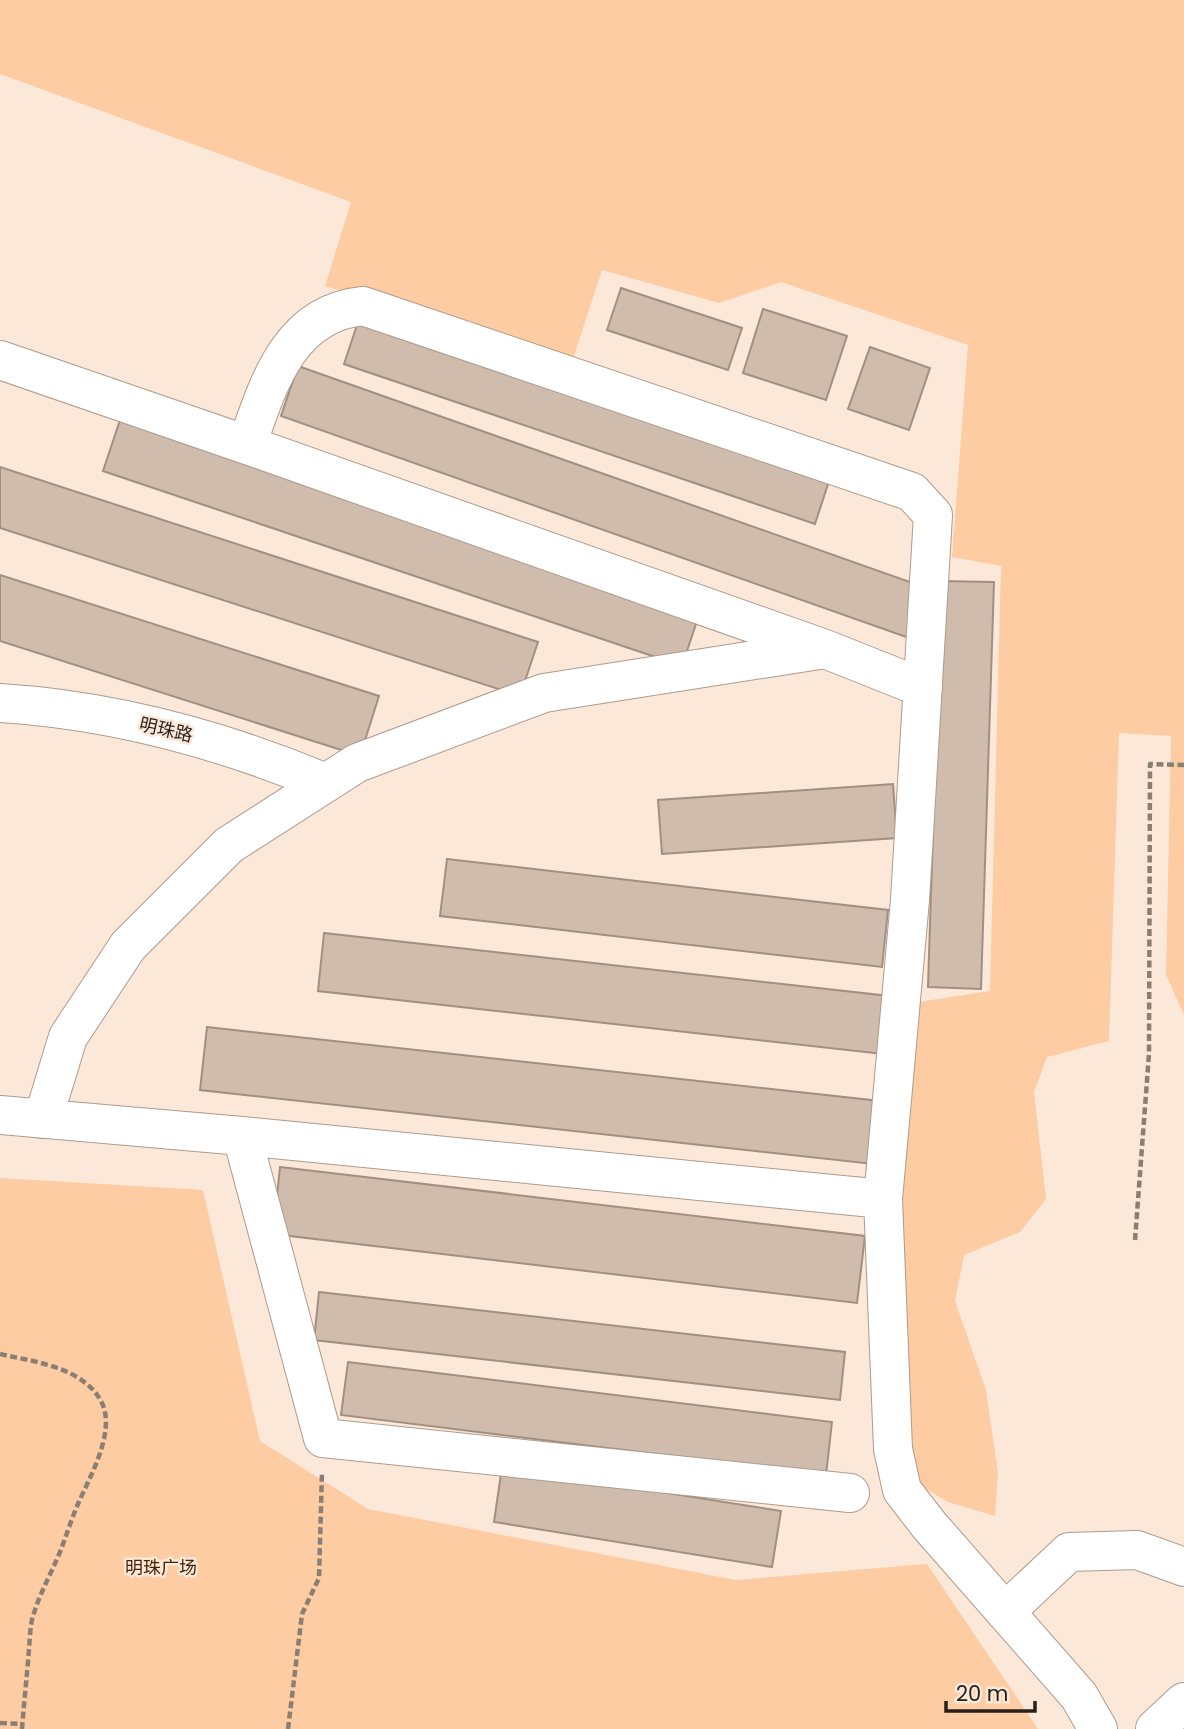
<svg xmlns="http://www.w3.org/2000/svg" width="1184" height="1729" font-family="Poppins,'Noto Sans SC',sans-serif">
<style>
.green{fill:#fdcca3}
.building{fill:#cfbcad;stroke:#a18f81;stroke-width:2}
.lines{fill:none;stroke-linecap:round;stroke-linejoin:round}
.minor-casing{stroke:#ad9b8d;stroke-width:40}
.path{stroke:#8b7e73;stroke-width:4.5;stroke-dasharray:7 3.5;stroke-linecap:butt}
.minor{stroke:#fff;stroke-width:38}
.labels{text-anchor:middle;stroke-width:5;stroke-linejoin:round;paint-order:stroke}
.street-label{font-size:18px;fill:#27201a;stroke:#fce8d9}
.park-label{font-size:18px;fill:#442505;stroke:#fce8d9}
</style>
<rect width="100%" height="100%" fill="#fce8d9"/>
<path class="green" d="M0,0h1184v1015l-18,-40 5,-239 -52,-3 -10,308 -62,16 -13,35 12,107 -26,33 -56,23 -9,46 31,89 12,83 -3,43 -47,-14 -68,-40 38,-460 72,-11 11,-425 -49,-9 16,-212 -187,-63 -62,21 -117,-33 -29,89 -248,-73 26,-84 -351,-128z
M0,1178l203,12 57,251 108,68 368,71 191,-16 111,165h-1038z"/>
<path class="building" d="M621,288l121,40 -14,42 -121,-40z
M763,309l84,27 -21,64 -83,-27z
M359,319l471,159 -15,46 -471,-160z
M870,347l60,21 -21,62 -61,-21z
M298,366l629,222 -18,50 -628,-222z
M120,420l579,195 -17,51 -579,-195z
M0,467l538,175 -18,54 -520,-168z
M0,575l379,121 -19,60 -360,-115z
M941,581l53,1 -13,407 -53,-2z
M893,784l4,54 -235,16 -4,-54z
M447,859l441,51 -6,57 -442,-51z
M324,933l565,63 -6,58 -565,-63z
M207,1027l673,74 -7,63 -673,-74z
M280,1167l585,69 -8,67 -584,-69z
M319,1292l526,60 -5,48 -526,-60z
M348,1362l484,60 -6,53 -485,-60z
M502,1467l279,44 -9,56 -278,-45z"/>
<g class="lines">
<g class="minor-casing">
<path id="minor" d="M0,360l247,85 578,204 98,39
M247,445c21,-61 42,-132 116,-139l549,186 21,23 -23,385 -27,299 10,250 9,41 27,35 150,171 19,33
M0,703c112,7 223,37 326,80
M0,1115l242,21 641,63
M43,1119l25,-82 60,-91 101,-101 128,-82 187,-70 275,-43
M242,1136l81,302 527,55
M1005,1612l64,-60 68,-2 47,17
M1155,1729l29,-27"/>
</g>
<path class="path" d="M1135,1240l14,-186 1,-290 34,1
M0,1354c35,8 84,13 102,49 14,30 -13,75 -24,101 -8,18 -13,37 -21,55 -8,18 -17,35 -23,54 -4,11 -4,24 -5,36 -2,27 -5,53 -7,80
M0,1723l22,1
M288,1729l14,-115 17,-36 3,-106"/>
<use href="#minor" class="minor"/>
</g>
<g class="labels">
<g class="street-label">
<text transform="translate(166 730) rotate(13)" y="6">明珠路</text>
</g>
<g class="park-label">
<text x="161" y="1574">明珠广场</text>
</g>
</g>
<path d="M946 1701v10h89v-10" fill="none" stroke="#27201a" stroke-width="3.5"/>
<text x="956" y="1701" font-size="21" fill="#27201a" stroke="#fce8d9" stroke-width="5" paint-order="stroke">20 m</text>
</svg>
